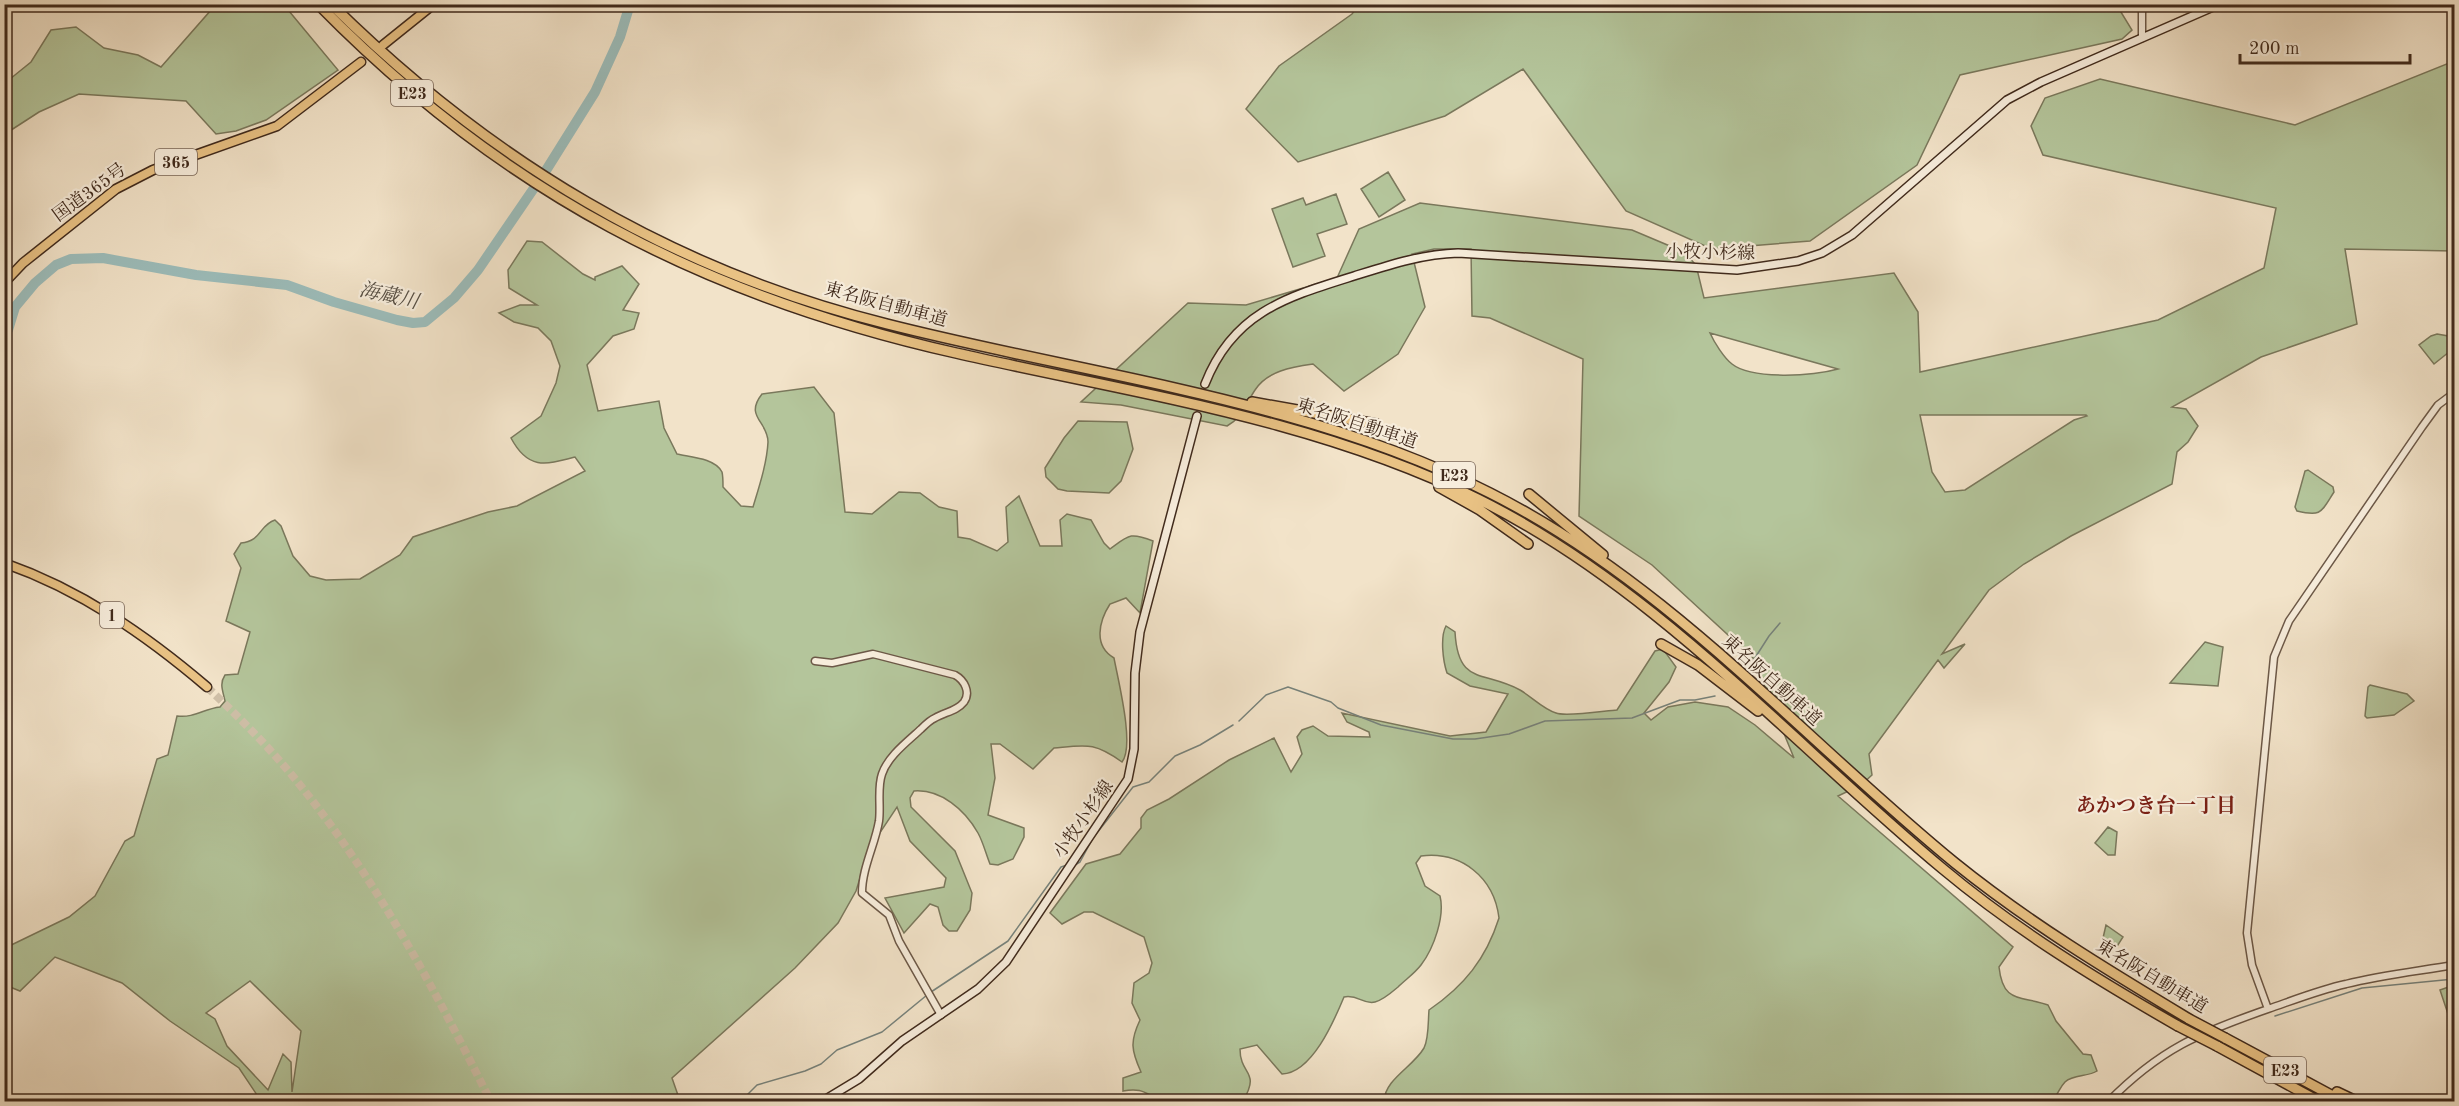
<svg xmlns="http://www.w3.org/2000/svg" width="2459" height="1106" font-family="'Old Standard TT','Noto Serif JP',serif">
<style>
.green{fill:#b4c59b;stroke:#7a785c;stroke-width:1.5;fill-rule:evenodd}
.lines{fill:none;stroke-linecap:round;stroke-linejoin:round}
.stream{stroke:#77827b;stroke-width:1.5}
.river{stroke:#9cbdbb;stroke-width:10}
.secondary-tunnel{stroke:#cebea6;stroke-width:7;stroke-dasharray:7 3.5;stroke-linecap:butt}
.trunk-tunnel{stroke:#cebea6;stroke-width:8;stroke-dasharray:8 4;stroke-linecap:butt}
.tertiary-casing{stroke:#6c5847;stroke-width:9}
.secondary-casing{stroke:#402a1c;stroke-width:10}
.trunk-casing{stroke:#402a1c;stroke-width:11}
.motorway-casing{stroke:#402a1c;stroke-width:12}
.tertiary{stroke:#f7eddc;stroke-width:6}
.secondary{stroke:#f7eddc;stroke-width:7}
.trunk{stroke:#e9c284;stroke-width:8}
.motorway{stroke:#e9c284;stroke-width:9}
.motorway-bridge-casing{stroke:#402a1c;stroke-width:12;stroke-linecap:butt}
.motorway-bridge{stroke:#e9c284;stroke-width:9}
.labels{text-anchor:middle;stroke-width:4.5;stroke-linejoin:round;paint-order:stroke}
.shield{fill:#f7eddc;stroke:#776456;stroke-width:1.5}
.shield-label{font-size:16px;font-weight:bold;fill:#402a1c}
.street-label{font-size:18px;fill:#402a1c;stroke:#f7eddc}
.water-label{font-size:20px;font-style:italic;fill:#574f44;stroke:#f7eddc}
.neighbourhood-label{font-size:20px;font-weight:bold;fill:#7a1f14;stroke:#f7eddc}
</style>
<rect width="100%" height="100%" fill="#f2e3c9"/>
<filter id="stains"><feTurbulence type="fractalNoise" baseFrequency=".00333" numOctaves="4"/><feColorMatrix values="0 0 0 0 .2 0 0 0 0 .09 0 0 0 0 .02 0 0 0 .5 -.17"/></filter>
<radialGradient id="worn" r=".72"><stop offset=".6" stop-color="#630" stop-opacity="0"/><stop offset="1" stop-color="#630" stop-opacity=".3"/></radialGradient>
<path class="green" d="M2116,4l16,26 -10,9 -162,36 -43,90 -107,76 -98,8 -86,-38 -103,-142 -78,47 -147,46 -52,-53 33,-43 73,-52 7,-9z
M213,5h71l54,65 -72,50 -30,11 -20,3 -30,-33 -107,-7 -40,18 -34,22v-51l26,-21 20,-32 25,-3 28,21 34,7 23,12 50,-57z
M2454,61v190l-109,-2 12,75 -96,33 -89,50 14,2 12,17 -10,16 -11,10 -5,32 -101,52 -47,28 -35,26 -47,64 23,-10 -21,24 -6,-8 -69,94 3,21 -11,10 -23,11 175,151 -14,20c4,37 21,28 49,38l8,16 27,33 8,1 6,16c-9,6 -24,3 -32,11 -6,6 -7,14 -14,19h-667c1,-22 29,-34 40,-53 5,-10 4,-27 5,-38 35,-24 57,-51 70,-92 -5,-41 -38,-67 -78,-62l-5,7 9,23 15,10c5,20 -6,52 -19,69 -6,8 -16,15 -23,22 -7,6 -15,13 -23,15 -12,3 -17,-8 -31,-5 -10,24 -32,76 -62,77l-25,-29 -17,4c0,27 21,21 3,52 -16,0 -68,4 -80,0 -17,-6 -19,-14 -40,-10v-13l18,-6c-10,-22 -11,-31 -1,-52l-8,-17 2,-20 15,-10 3,-10 -8,-26 -51,-25h-9l-22,12 -12,-11 36,-49 34,-10 21,-26v-10l6,-8 22,-11 60,-39 45,-22 17,34 11,-18 -5,-17 5,-7 11,-4 15,10 42,1 -1,-5 -22,-10 -5,-9 108,23 36,-4 22,-38 -38,-8 -23,-13c-4,-12 -7,-36 -1,-47l9,6c3,54 28,38 65,58 12,7 23,19 36,23 9,4 48,-2 61,-3l38,-59 8,-2 13,18 -7,15 -25,31 7,7 17,-13 27,-5 33,5 27,18 39,33 -41,-100 -101,-93 -73,-49 4,-157 -93,-41 -18,-2 -1,-67h-37l-22,5 13,53 -27,47 -54,37 -31,-27c-21,3 -46,7 -58,26 -10,15 -12,27 -28,36l-106,-21 -40,-3 107,-99 58,2 91,-27 22,-49 61,-26 212,27 52,22 12,13 8,33 190,-25 24,39 2,60 238,-52 106,-52 12,-60 -233,-53 -12,-29 14,-28 55,-19 195,46zM1710,333l128,36c-25,7 -86,11 -106,-5 -8,-6 -18,-22 -22,-31zM1920,415h166l1,1 -13,4 -109,70 -20,2 -13,-20z
M1388,172l17,28 -26,17 -18,-28z
M1336,194l11,30 -30,10 8,22 -32,11 -21,-58 31,-11 3,7z
M527,241l15,1 41,32 12,6v-3l27,-11 17,18 -16,26 16,3 -5,16 -21,7 -26,29 11,46 61,-10 5,27 13,26c13,3 38,4 45,18 1,4 1,11 1,15l18,19 12,1c6,-20 14,-44 15,-65 0,-21 -24,-25 -6,-48l52,-7 20,26 11,99 27,2 27,-22 21,1 19,14 18,4 1,26 12,2 27,12 11,-9 -2,-35 13,-11 21,50h22l-2,-26 7,-6 24,6 13,23 6,6c19,-14 20,-17 43,-8l-13,72 -14,-15 -16,6c-11,17 -17,42 4,54 4,22 21,88 8,104 -28,-20 -35,-17 -68,-14l-21,21 -33,-25h-9l4,34 -7,37 36,13v9l-11,22 -15,6 -8,-1c-4,-10 -7,-22 -12,-31 -13,-23 -37,-44 -64,-42l-4,7 1,9 44,44 17,42 -2,17 -13,21h-8l-6,-6 -5,-18 -8,-3 -26,29 -19,-35 59,-11 2,-9 -36,-37 -13,-34 -28,42 -13,42 -18,32 -43,45 -123,110 8,23h-419l-22,-33 -69,-47 -48,-38 -67,-26 -35,34 -15,-6v-37l64,-31 26,-21 30,-55 9,-5 23,-77 11,-4 9,-39c18,2 26,-7 43,-9l5,-6c-2,-10 -6,-17 0,-26l13,-1 12,-42 -24,-11 15,-53 -7,-14 7,-11c21,-2 18,-18 34,-23l6,6 12,30 17,20 16,4 34,-1 40,-24 13,-18 75,-25 29,-6 68,-35 -10,-14c-30,8 -47,13 -64,-19l30,-22 15,-33 4,-17 -9,-25 -13,-13 -24,-6 -15,-9 21,-8h17l-28,-17 -1,-18zM250,981l51,50 -9,61 -1,-30 -8,-8 -15,36 -41,-44 -12,-27 -9,-6z
M2437,334l17,3v11l-20,16 -15,-19 12,-9z
M1078,421l49,1 6,27 -12,32 -12,12 -42,-2 -9,-2 -12,-12 -1,-9 19,-30z
M2308,470l25,17 1,5c-13,20 -12,25 -37,19l-2,-4 10,-36z
M2205,642l18,5 -5,39 -48,-3z
M2370,685l37,9 7,7 -20,14 -27,3 -2,-2 3,-29z
M2108,827l9,5 -2,23h-7l-13,-12z
M2106,925l17,12 -7,11 -13,-10z
M2454,985v30l-5,2 -9,-27z"/>
<g class="lines">
<path class="stream" d="M1753,661l16,-25 11,-13
M1239,721l27,-26 22,-8 43,15 7,6 43,17 72,14h22l34,-5 36,-13 87,-3 48,-18h15l20,-4
M1075,865l5,-3 13,-24 40,-51 16,-5 26,-26 25,-11 33,-20
M931,992l77,-51 53,-74 6,-2
M2275,1016l87,-28 92,-9
M740,1102l17,-17 48,-14 16,-7 16,-14 45,-18 45,-37"/>
<path class="river" d="M4,334l4,-4 7,-23 20,-24 21,-18 15,-6 32,-1 93,17 91,10 47,17 63,18 16,3 12,-1 29,-24 24,-28 67,-98 50,-80 25,-55 10,-33"/>
<path class="secondary-tunnel" d="M1197,416l8,-32"/>
<path class="trunk-tunnel" d="M207,687c35,33 68,66 97,103 75,94 133,204 187,312"/>
<g class="tertiary-casing">
<path id="tertiary" d="M2137,4l5,7v27
M815,661l17,2 41,-9 8,2 74,19c9,5 16,17 9,27 -7,9 -19,10 -29,16 -5,2 -10,7 -14,11 -14,13 -33,27 -39,45 -5,14 -1,32 -3,47 -4,24 -17,47 -17,72l27,22 10,26 42,74
M2268,1009l-16,-44 -5,-32 27,-276 15,-36 133,-194 16,-22 16,-12
M2108,1102c52,-53 91,-69 160,-93 26,-9 51,-19 78,-25 35,-9 73,-13 108,-19"/>
</g>
<g class="secondary-casing">
<path id="secondary" d="M1205,384c28,-72 82,-87 149,-108 35,-11 68,-22 104,-23l279,17 61,-9 24,-8 30,-18 155,-135 34,-18 179,-78
M821,1102l38,-23 43,-38 76,-52 28,-27 122,-183 6,-30 1,-76 5,-41 57,-216"/>
</g>
<g class="trunk-casing">
<path id="trunk" d="M383,45l51,-41
M4,283l19,-20 93,-74 37,-19 124,-44 84,-64
M4,563c77,27 142,72 203,124"/>
</g>
<g class="motorway-casing">
<path id="motorway" d="M318,4c183,187 384,292 638,349 176,40 358,65 522,146 179,89 313,244 465,370 73,61 153,110 235,157
M331,4c158,156 339,266 556,320 200,51 418,75 603,169 179,90 312,245 465,370 73,59 154,108 234,156
M1252,402l124,22
M1439,487l41,23 48,34
M1529,494l74,61
M1661,644l37,21 60,46
M2225,1038l119,64
M2217,1046l103,56
M2337,1092l21,10"/>
</g>
<use href="#tertiary" class="tertiary"/>
<use href="#secondary" class="secondary"/>
<use href="#trunk" class="trunk"/>
<use href="#motorway" class="motorway"/>
<g class="motorway-bridge-casing">
<path id="motorway-bridge" d="M2189,1019l36,19
M2178,1026l39,20"/>
</g>
<use href="#motorway-bridge" class="motorway-bridge"/>
</g>
<g class="labels">
<g class="shield">
<rect x="391" y="80" width="42" height="26" rx="4.5"/>
<rect x="155" y="149" width="42" height="26" rx="4.5"/>
<rect x="1433" y="462" width="42" height="26" rx="4.5"/>
<rect x="100" y="602" width="24" height="26" rx="4.5"/>
<rect x="2264" y="1057" width="42" height="26" rx="4.5"/>
</g>
<g class="shield-label">
<text x="412" y="99">E23</text>
<text x="176" y="168">365</text>
<text x="1454" y="481">E23</text>
<text x="112" y="621">1</text>
<text x="2285" y="1076">E23</text>
</g>
<g class="street-label">
<text transform="translate(89 192) rotate(-36)" y="6">国道365号</text>
<text transform="translate(1710 252) rotate(1)" y="6">小牧小杉線</text>
<text transform="translate(886 304) rotate(15)" y="6">東名阪自動車道</text>
<text transform="translate(1357 423) rotate(18)" y="6">東名阪自動車道</text>
<text transform="translate(1772 680) rotate(42)" y="6">東名阪自動車道</text>
<text transform="translate(1083 819) rotate(-55)" y="6">小牧小杉線</text>
<text transform="translate(2152 976) rotate(31)" y="6">東名阪自動車道</text>
</g>
<g class="water-label">
<text transform="translate(389 295) rotate(13)" y="7">海蔵川</text>
</g>
<g class="neighbourhood-label">
<text x="2156" y="812">あかつき台一丁目</text>
</g>
</g>
<rect width="2459" height="1106" fill="none" stroke="#f2e3c9" stroke-width="24"/>
<rect x="6" y="6" width="2447" height="1094" fill="none" stroke="#402a1c" stroke-width="3"/>
<rect x="12" y="12" width="2435" height="1082" fill="none" stroke="#402a1c" stroke-width="1.5"/>
<path d="M2240 54v9h170v-9" fill="none" stroke="#402a1c" stroke-width="3"/>
<text x="2249" y="54" font-size="18" fill="#402a1c" stroke="#f7eddc" stroke-width="4.5" paint-order="stroke">200 m</text>
<rect width="100%" height="100%" filter="url(#stains)"/>
<rect width="100%" height="100%" fill="url(#worn)"/>
</svg>
